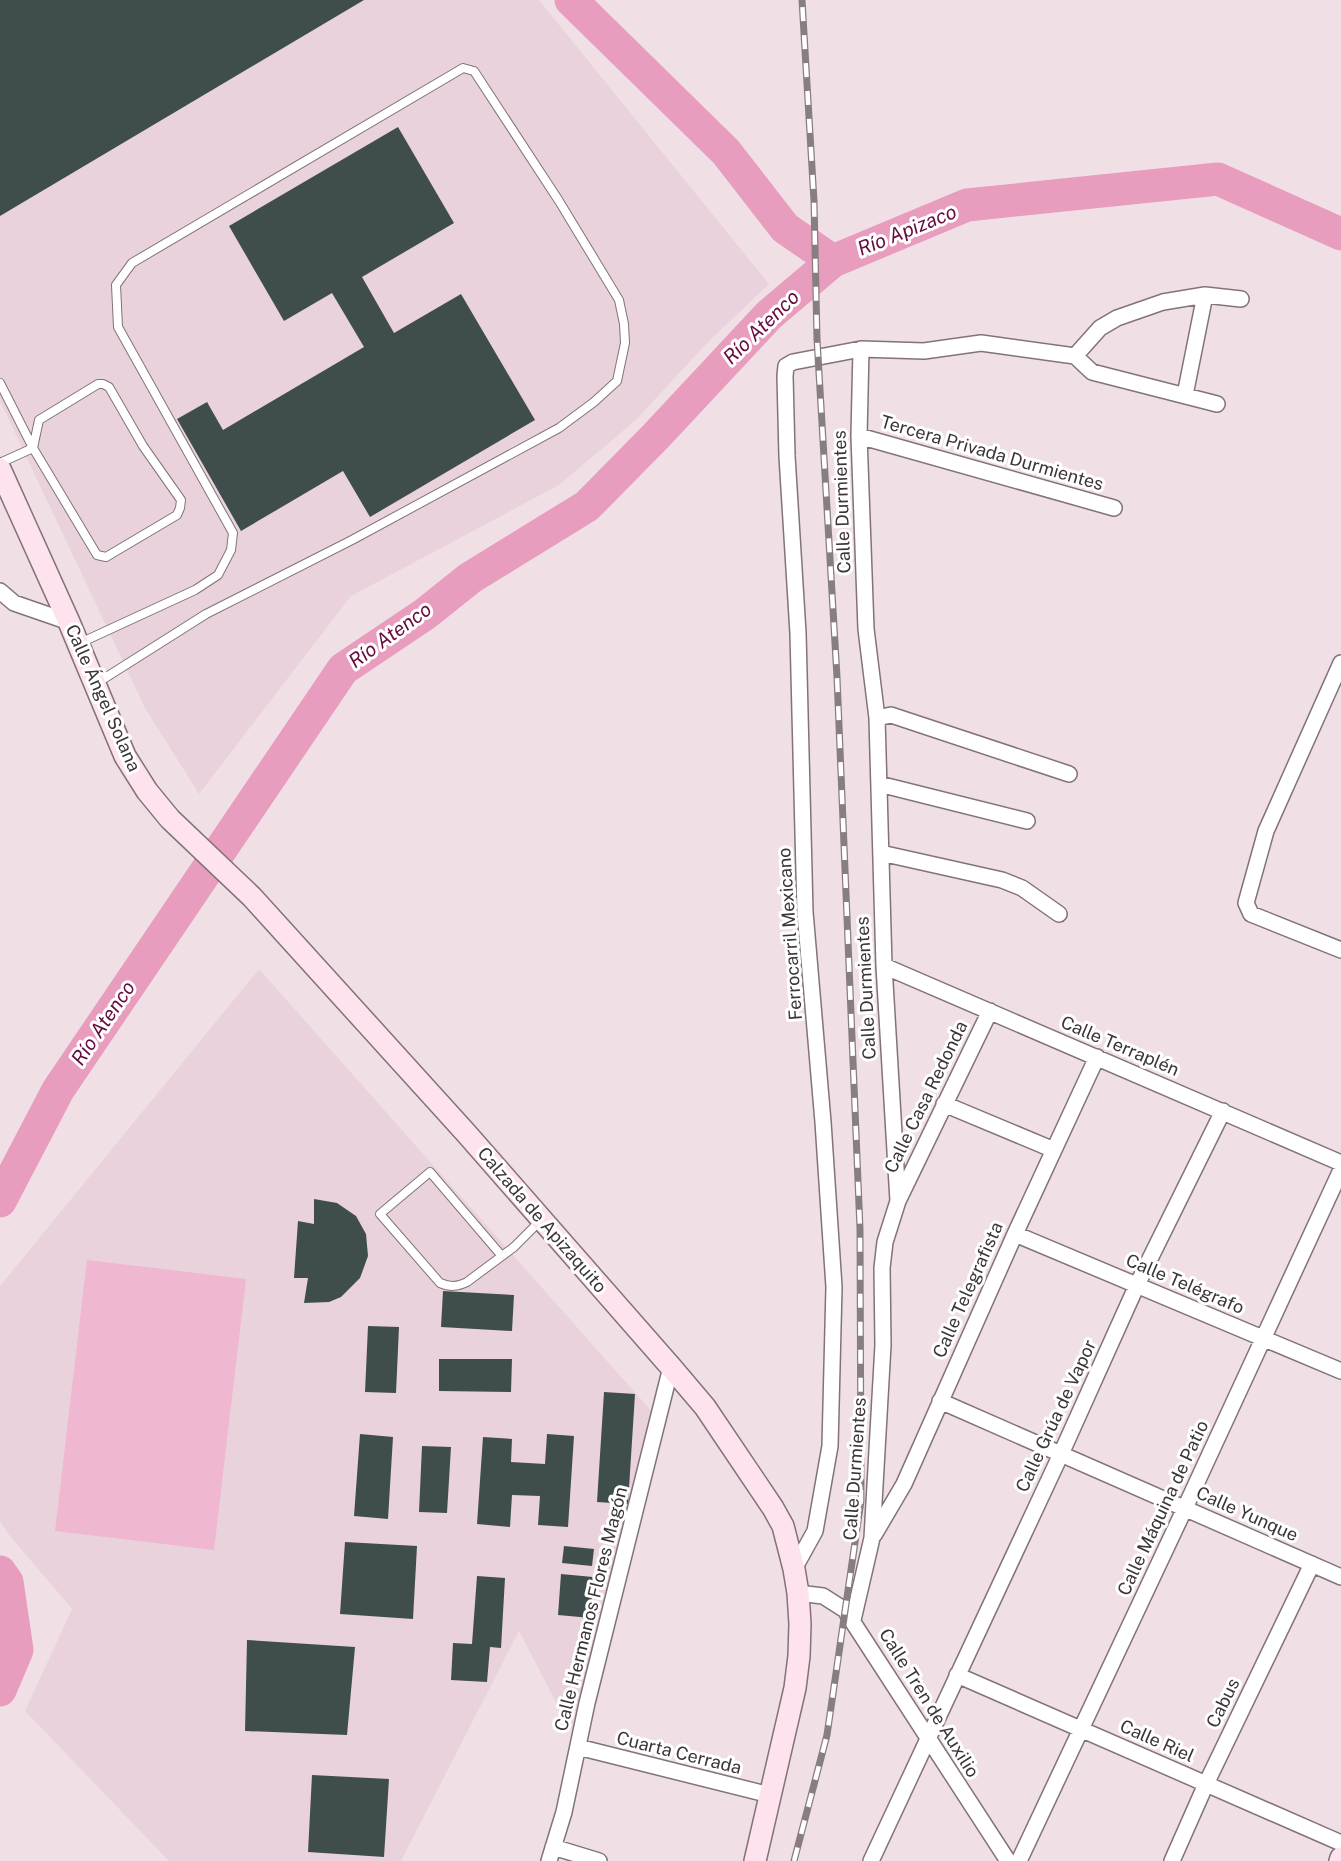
<svg xmlns="http://www.w3.org/2000/svg" width="1341" height="1861" font-family="'Public Sans',sans-serif">
<style>
.built{fill:#e9d2db}
.green{fill:#f0b7d0}
.lines{fill:none;stroke-linecap:round;stroke-linejoin:round}
.river{stroke:#e89cbe;stroke-width:33}
.building{fill:#3f4e4c}
.lane-casing{stroke:#817379;stroke-width:10}
.street-casing{stroke:#817379;stroke-width:18}
.secondary-casing{stroke:#817379;stroke-width:24}
.lane{stroke:#fff;stroke-width:8}
.street{stroke:#fff;stroke-width:15}
.secondary{stroke:#fee2ee;stroke-width:21}
.rail-casing{stroke:#887e82;stroke-width:7}
.rail{stroke:#fff;stroke-width:4.5;stroke-dasharray:14;stroke-linecap:butt}
.labels{text-anchor:middle;stroke-width:6;stroke-linejoin:round;paint-order:stroke}
.street-label{font-size:18px;fill:#3b3538;stroke:#fff}
.water-label{font-size:20px;font-style:italic;fill:#660c40;stroke:#fff}
</style>
<rect width="100%" height="100%" fill="#f0e0e6"/>
<path class="built" d="M0,0h539l230,284 -63,60 -70,76 -77,65 -208,111 -152,198 -54,-86 -145,-307z
M259,969l396,446 -84,316 -52,-100 -118,230h-232l-144,-150 47,-102 -63,-74 -9,-14v-235z"/>
<path class="green" d="M87,1260l159,19 -32,271 -159,-19z"/>
<g class="lines">
<path class="river" d="M571,0l155,152 59,76 48,33
M0,1201l58,-111 285,-421 82,-55 45,-36 117,-72 69,-70 113,-121 64,-54 134,-56 251,-26 123,55
M0,1572l7,10 10,68 -17,40"/>
</g>
<path class="building" d="M0,0h364l-364,216z
M398,127l56,96 -92,54 32,56 67,-39 74,126 -165,97 -27,-46 -102,60 -64,-112 30,-17 16,28 141,-83 -32,-54 -48,28 -55,-95z
M314,1199l23,4 19,13 10,18 2,22 -8,22 -19,19 -12,5 -25,1 4,-25h-14l4,-57 16,3z
M443,1291l71,4 -2,36 -71,-4z
M368,1326l31,1 -3,66 -31,-1z
M439,1359h73l-1,33 -72,-1z
M604,1392l31,2 -7,110 -31,-2z
M360,1434l33,3 -5,82 -34,-3z
M547,1434l27,2 -6,91 -30,-2 2,-29 -28,-1 -2,32 -33,-3 6,-87 29,2 -1,23 34,2z
M422,1446l29,1 -4,66 -28,-1z
M345,1542l72,4 -4,73 -73,-5z
M564,1546l30,3 -2,17 -30,-3z
M561,1574l32,3 -2,41 -33,-3z
M477,1576l28,2 -4,70 -11,-1 -3,35 -36,-2 2,-37 19,1z
M247,1640l108,7 -8,88 -102,-4z
M312,1775l77,4 -5,78 -76,-5z"/>
<g class="lines">
<g class="lane-casing">
<path id="lane" d="M0,383l33,65 64,107 9,2 71,-42 3,-7 1,-8 -38,-54 -34,-59 -6,-3h-5l-59,36 -6,28 -33,15
M80,643l115,-53 23,-15 13,-25 2,-17 -115,-206 -2,-42 16,-22 331,-195 11,3 85,130 60,99 5,24 1,19 -8,38 -23,21 -35,26 -207,112 -146,74 -109,69
M501,1255l-71,-83 -50,42 60,69c10,4 17,4 27,-1l47,-35 26,-26"/>
</g>
<g class="street-casing">
<path id="street" d="M1075,356l25,-28 17,-10 46,-16 42,-7 36,4
M1185,395l20,-100
M859,436l255,72
M0,591l14,12 55,19
M1341,663l-75,168 -20,72 5,11 90,36
M877,718l14,-3 178,59
M879,784l148,37
M881,853l121,27 20,8 37,26
M884,966l457,197
M944,1104l110,46
M898,1201l92,-190
M1015,1234l326,137
M940,1401l401,176
M874,1535l30,-51 111,-250 82,-177
M794,1569l21,-38 15,-85 4,-159 -11,-165 -18,-210 -7,-279 -11,-177 -2,-80 1,-10 7,-4 68,-13 63,2 57,-8 94,13 17,16 125,32
M798,1593l25,3 22,14 163,251
M853,1620l19,-82 11,-193 -1,-77 3,-26 13,-41 -14,-235 -7,-248 -11,-89 -7,-193 2,-87
M957,1675l384,168
M578,1747l192,48
M553,1847l46,14
M549,1861l15,-49 23,-109 84,-336
M871,1861l190,-407 76,-169 86,-174
M1019,1861l166,-353 156,-338
M1172,1861l34,-77 106,-220"/>
</g>
<g class="secondary-casing">
<path id="secondary" d="M0,469l69,153 56,134 22,35 23,28 82,78 214,236 205,234 34,40 68,101 10,18 11,43 4,24 2,31 -1,32 -4,32 -40,173
M1340,1861l1,-3"/>
</g>
<use href="#lane" class="lane"/>
<use href="#street" class="street"/>
<use href="#secondary" class="secondary"/>
<g class="rail-casing">
<path id="rail" d="M794,1861l33,-126 34,-234 -1,-272 -23,-552 -20,-338 -3,-138 -12,-201"/>
</g>
<use href="#rail" class="rail"/>
</g>
<g class="labels">
<g class="street-label">
<text transform="translate(992 453) rotate(16)" y="6">Tercera Privada Durmientes</text>
<text transform="translate(842 502) rotate(-92)" y="6">Calle Durmientes</text>
<text transform="translate(103 698) rotate(66)" y="6">Calle Ángel Solana</text>
<text transform="translate(790 934) rotate(-94)" y="6">Ferrocarril Mexicano</text>
<text transform="translate(866 988) rotate(-93)" y="6">Calle Durmientes</text>
<text transform="translate(1120 1046) rotate(23)" y="6">Calle Terraplén</text>
<text transform="translate(926 1097) rotate(-64)" y="6">Calle Casa Redonda</text>
<text transform="translate(542 1220) rotate(49)" y="6">Calzada de Apizaquito</text>
<text transform="translate(1185 1284) rotate(23)" y="6">Calle Telégrafo</text>
<text transform="translate(968 1290) rotate(-66)" y="6">Calle Telegrafista</text>
<text transform="translate(1056 1416) rotate(-65)" y="6">Calle Grúa de Vapor</text>
<text transform="translate(855 1469) rotate(-86)" y="6">Calle Durmientes</text>
<text transform="translate(1163 1508) rotate(-65)" y="6">Calle Máquina de Patio</text>
<text transform="translate(1247 1514) rotate(24)" y="6">Calle Yunque</text>
<text transform="translate(591 1609) rotate(-76)" y="6">Calle Hermanos Flores Magón</text>
<text transform="translate(929 1703) rotate(58)" y="6">Calle Tren de Auxilio</text>
<text transform="translate(1223 1703) rotate(-64)" y="6">Cabus</text>
<text transform="translate(1157 1741) rotate(24)" y="6">Calle Riel</text>
<text transform="translate(679 1753) rotate(14)" y="6">Cuarta Cerrada</text>
</g>
<g class="water-label">
<text transform="translate(907 230) rotate(-22)" y="7">Río Apizaco</text>
<text transform="translate(761 327) rotate(-44)" y="7">Río Atenco</text>
<text transform="translate(390 635) rotate(-36)" y="7">Río Atenco</text>
<text transform="translate(103 1023) rotate(-56)" y="7">Río Atenco</text>
</g>
</g>
</svg>
